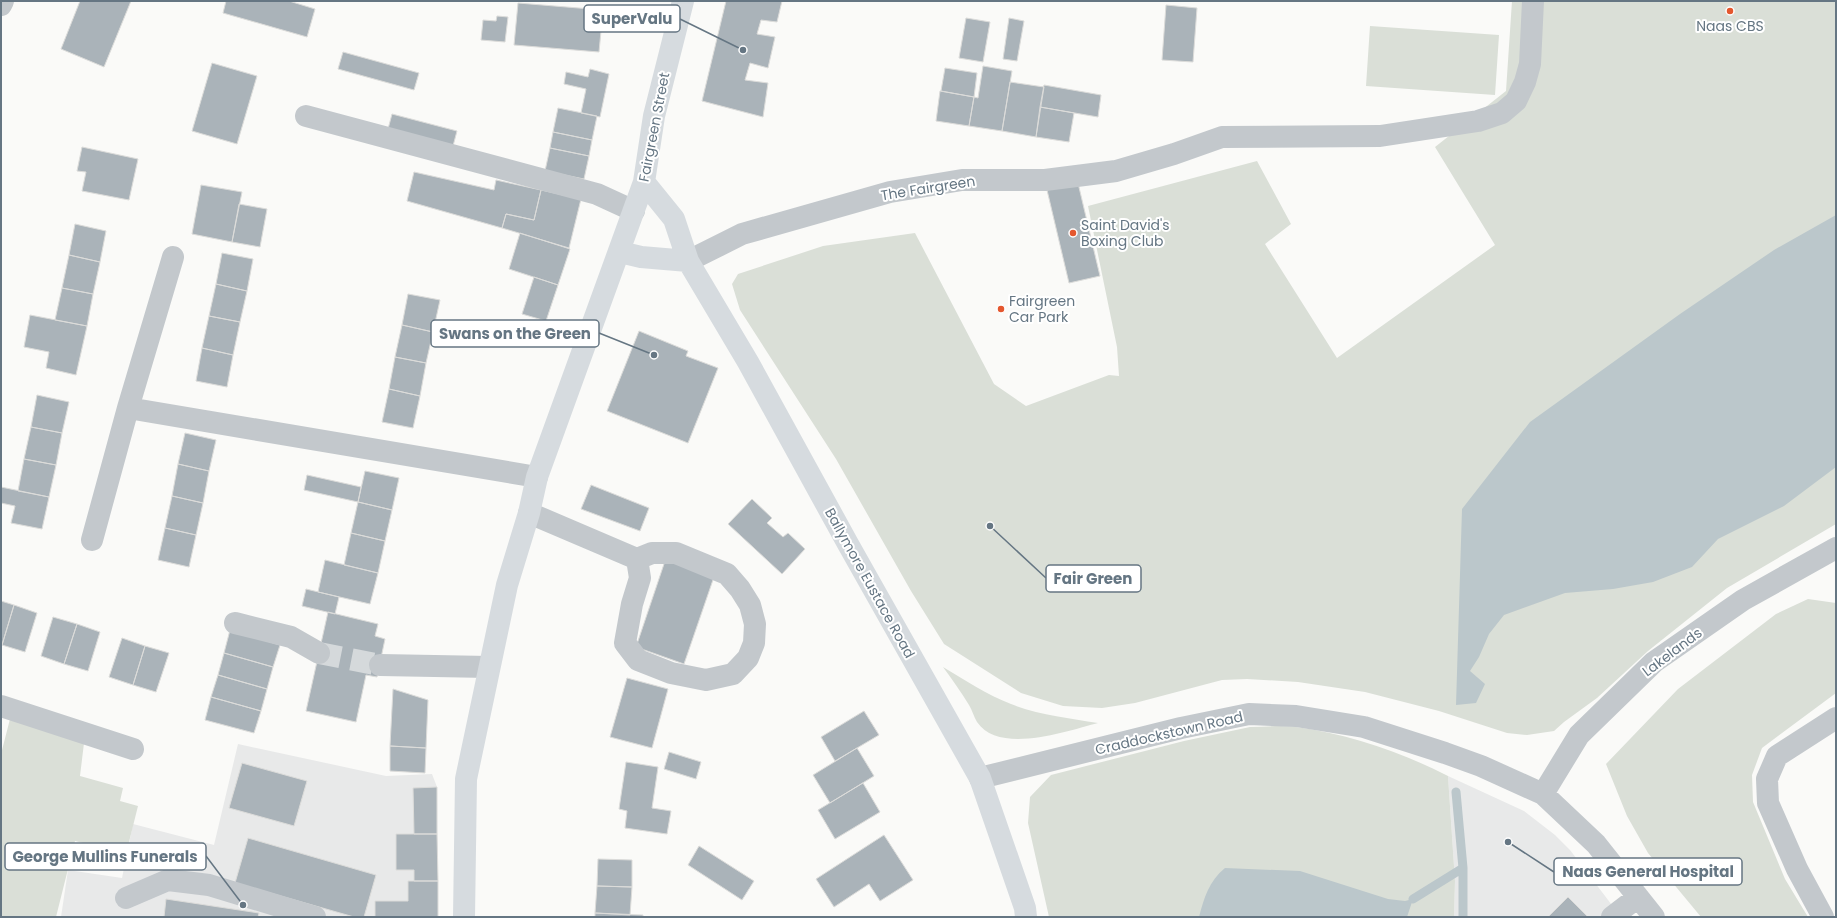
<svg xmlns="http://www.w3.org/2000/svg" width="1837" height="918" font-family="Poppins,sans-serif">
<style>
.built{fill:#e8e9e9}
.green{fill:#dadfd7}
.water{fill:#bbc7cb}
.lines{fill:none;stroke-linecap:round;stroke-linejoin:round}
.stream{stroke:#bbc7cb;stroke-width:9}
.building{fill:#aab3b9;stroke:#dcdcda}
.minor-tunnel{stroke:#d5d9db;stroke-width:22;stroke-dasharray:22 11;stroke-linecap:butt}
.minor{stroke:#c3c8cc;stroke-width:22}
.major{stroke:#d6dbdf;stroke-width:22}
.poi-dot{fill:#e4572e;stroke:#fff;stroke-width:1.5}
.labels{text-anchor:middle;stroke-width:4;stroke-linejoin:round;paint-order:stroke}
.poi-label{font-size:14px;fill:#657683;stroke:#fff;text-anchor:start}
.street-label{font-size:14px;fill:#657683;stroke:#fff}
.leader{fill:none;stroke:#657683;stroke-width:1.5}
.callout-dot{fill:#657683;stroke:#fff;stroke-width:1.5}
.callout{fill:#fff;stroke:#657683;stroke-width:1.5}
.callout-label{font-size:15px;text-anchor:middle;font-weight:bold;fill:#657683}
</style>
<rect width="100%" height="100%" fill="#fafaf8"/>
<path class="built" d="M238,744l148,32 46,-2 5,13 1,130h-377l7,-47 54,8 11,-54 81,21z
M1448,776l76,35 31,24 15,15 51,67h-167l1,-36z"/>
<path class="green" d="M1512,1h324v523l-109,64 -79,63 -51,47 -33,24 -10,9 -27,4 -20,-2 -68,-22 -74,-19 -67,-10 -51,-3 -25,1 -87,23 -33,5 -39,-2 -42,-13 -77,-49 -33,-53 -75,-132 -96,-149 -8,-26 6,-10 85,-28 92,-13 79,151 32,22 83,-31 10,1 -2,-29 -29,-141 169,-45 34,63 -26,20 72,114 158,-113 -60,-98 71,-56z
M1370,26l129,9 -4,60 -129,-9z
M1808,599l28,4v90l-74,55 -10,27 1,27 32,77 23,38h-107l-53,-64 -21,-37 -21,-52 72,-75 98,-75z
M943,667c22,13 44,28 68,37 27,11 58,14 87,19 -31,8 -99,32 -121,-1 -3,-5 -5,-12 -8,-17 -8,-13 -17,-26 -26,-38z
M10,719l74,24 -4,33 43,12 -3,13 18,5 -12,48 -51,-13 -19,76h-55v-163z
M1250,727c15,0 31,-2 46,0 53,7 105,25 152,49l7,105 -1,36h-405l-21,-94 2,-26 21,-22 133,-34z"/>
<path class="water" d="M1836,215v252l-52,39 -66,33 -26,28 -39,15 -40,7 -48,4 -61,22 -15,19 -10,23 -9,14 15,13 -9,19 -20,2 6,-196 68,-87 150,-108 94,-64z
M1225,868l75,3 88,28 17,2 8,-2 -6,18h-208c5,-19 10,-36 26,-49z"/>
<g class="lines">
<path class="stream" d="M1413,899l50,-31 -7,-76
M1463,917v-49"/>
</g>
<path class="building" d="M80,1h51l-27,66 -43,-18z
M226,1h63l26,8 -8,28 -84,-24z
M726,1h56l-5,21 -16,-2 -4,14 18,3 -7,31 -18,-5 -5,17 23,3 -5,34 -61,-16z
M518,3l85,7 -4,42 -85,-7z
M1166,5l31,3 -4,54 -31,-2z
M497,16l11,1 -3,25 -24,-2 2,-20 13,1z
M966,18l24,4 -7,40 -24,-4z
M1009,18l15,3 -7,40 -14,-2z
M343,52l76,21 -5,17 -76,-21z
M212,63l45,13 -20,68 -45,-13z
M983,66l29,5 -10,60 -33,-5 5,-29 4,1z
M945,68l32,5 -3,24 -33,-6z
M590,69l19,5 -9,43 -19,-4 5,-24 -22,-5 2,-12 22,5z
M1010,82l34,5 -8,50 -34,-6z
M1044,85l57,10 -3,22 -58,-10z
M940,91l34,6 -5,29 -33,-5z
M1040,107l34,6 -5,29 -33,-5z
M558,108l39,8 -5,24 -39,-8z
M392,114l65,17 -4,15 -65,-17z
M553,132l39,8 -3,16 -39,-8z
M82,147l56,12 -9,41 -47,-9 4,-19 -9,-1z
M550,148l39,8 -5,23 -39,-8z
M414,172l80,18 2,-10 45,10 -7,30 -28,-6 -4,14 -95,-27z
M1078,183l22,93 -31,7 -22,-93z
M201,185l41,7 -10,50 -40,-8z
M541,190l40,9 -12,49 -67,-20 4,-14 28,6z
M239,204l28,5 -7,38 -28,-5z
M75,224l31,7 -6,31 -31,-7z
M520,233l50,16 -12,36 -49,-16z
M222,253l31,6 -6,32 -31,-7z
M69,255l31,7 -7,32 -31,-6z
M534,277l24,8 -12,36 -24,-7z
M216,284l31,7 -7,31 -31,-6z
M62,288l31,6 -6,32 -32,-6z
M408,294l32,6 -7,32 -31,-7z
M30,315l57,11 -11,49 -30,-7 3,-16 -25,-5z
M209,316l31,6 -7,33 -31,-7z
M402,325l31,7 -7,31 -31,-6z
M639,331l49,20 -2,5 32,12 -30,75 -81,-32z
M202,348l31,7 -6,32 -31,-6z
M395,357l31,6 -6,33 -31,-7z
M389,389l31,7 -7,32 -31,-6z
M37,395l32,7 -7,31 -31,-6z
M31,427l31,6 -6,32 -32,-6z
M185,433l31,7 -7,31 -31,-7z
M24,459l32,6 -7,32 -31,-6z
M178,464l31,7 -6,32 -31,-7z
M365,471l34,7 -7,32 -34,-8z
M307,475l54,12 -3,15 -54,-12z
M591,485l58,23 -9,23 -59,-22z
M1,487l48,10 -7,32 -31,-6 4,-17 -14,-3z
M172,496l31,7 -7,32 -31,-7z
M752,499l20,19 -5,5 16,14 5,-4 17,16 -23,25 -54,-50z
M358,502l34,8 -7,31 -34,-8z
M165,528l31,7 -7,32 -31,-7z
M351,533l34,8 -7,32 -34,-8z
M666,558l49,16 -31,90 -48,-17z
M325,560l53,13 -8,31 -52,-12z
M306,589l33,8 -4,17 -33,-8z
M1,601l13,4 -12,40 -1,-1z
M14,605l23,8 -12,39 -23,-7z
M328,612l50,12 -3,12 10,3 -8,38 -11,-2 -10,47 -50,-11z
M53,617l24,7 -13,40 -23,-8z
M77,624l23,8 -12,39 -24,-7z
M230,630l50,15 -7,22 -49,-14z
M122,638l23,8 -12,39 -24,-8z
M145,646l24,7 -13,39 -23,-7z
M224,653l49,14 -6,22 -49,-14z
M218,675l49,14 -6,22 -50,-14z
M627,678l41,11 -16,59 -42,-11z
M393,689l35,11 -2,48 -36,-2z
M211,697l50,14 -7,22 -49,-13z
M864,711l15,24 -44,26 -14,-24z
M390,746l36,2 -1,25 -35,-2z
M857,748l17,28 -44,27 -17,-28z
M669,752l32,10 -5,17 -32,-10z
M626,762l32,5 -6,41 19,3 -4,23 -42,-6 2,-17 -8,-2z
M242,763l65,18 -13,45 -65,-18z
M863,783l17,29 -45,27 -17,-29z
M437,787v47h-23l-1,-46z
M396,834h41l1,47h-24v-11h-18z
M884,835l29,45 -33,21 -11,-17 -35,23 -18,-28z
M248,838l128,37 -12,42h-10l-119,-34z
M699,846l55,35 -12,19 -54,-35z
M598,859l34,1v27l-35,-1z
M408,881h30v36h-63v-16h33z
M597,886l35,1 -2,28 -35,-2z
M1568,897l20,20h-40z
M166,899l93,14 -1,4h-94z
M595,913l48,2v2h-48z"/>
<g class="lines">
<path class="minor-tunnel" d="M319,653l61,12"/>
<path class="minor" d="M1,5l2,-4
M306,116l291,78 37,17
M688,261l54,-27 148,-42 72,-12h83l71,-9 58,-17 48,-17 158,-1 98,-15 24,-8 14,-12 9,-19 5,-18 3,-63
M128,408l409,69
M529,513l108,46 3,19 -8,26 -7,39 13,17 33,13 35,7 27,-6 15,-16 6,-15 1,-19 -5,-19 -10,-16 -13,-15 -51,-21h-24l-15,6
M92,540l36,-132 45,-151
M235,623l56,14 28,16
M380,665l109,2
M1,706l132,43
M980,778l201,-50 68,-14 47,2 68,11 81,26 36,13 62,28 53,50 58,73
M1543,794l36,-59 75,-73 89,-62 93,-52
M126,898l42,-18 41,5 106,32
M1612,917l26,-20
M1823,917l-26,-48 -29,-66 -1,-24 10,-23 59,-38"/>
<path class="major" d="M644,182l30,37 14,42 60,101 100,182 132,234 45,130 1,9
M620,252l21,5 47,4
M464,917l2,-138 41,-194 22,-72 8,-36 107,-295 10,-66 29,-115"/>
</g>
<g class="poi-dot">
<circle cx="1730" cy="11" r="4"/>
<circle cx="1073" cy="233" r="4"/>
<circle cx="1001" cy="309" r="4"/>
</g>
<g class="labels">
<g class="poi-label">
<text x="1730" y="31" text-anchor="middle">Naas CBS</text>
<text x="1081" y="230">Saint David's<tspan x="1081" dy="16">Boxing Club</tspan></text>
<text x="1009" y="306">Fairgreen<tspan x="1009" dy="16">Car Park</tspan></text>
</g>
<g class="street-label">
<text transform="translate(654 127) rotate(-79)" y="5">Fairgreen Street</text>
<text transform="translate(928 188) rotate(-9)" y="5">The Fairgreen</text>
<text transform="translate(870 583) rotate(61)" y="5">Ballymore Eustace Road</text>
<text transform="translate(1672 652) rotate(-37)" y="5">Lakelands</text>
<text transform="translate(1169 733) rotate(-13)" y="5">Craddockstown Road</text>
</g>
</g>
<path class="leader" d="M743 50L680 19M654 355L599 333M990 526L1046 578M243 905L206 856M1508 842L1554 872"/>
<g class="callout-dot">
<circle cx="743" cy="50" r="4"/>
<circle cx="654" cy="355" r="4"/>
<circle cx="990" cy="526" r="4"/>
<circle cx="243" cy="905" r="4"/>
<circle cx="1508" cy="842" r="4"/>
</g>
<g class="callout">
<rect x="584" y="5" width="96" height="27" rx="4"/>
<rect x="431" y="320" width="168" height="27" rx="4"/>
<rect x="1046" y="565" width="95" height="27" rx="4"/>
<rect x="5" y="843" width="201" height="27" rx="4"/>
<rect x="1554" y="858" width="188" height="27" rx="4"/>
</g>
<g class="callout-label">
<text x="632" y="24">SuperValu</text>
<text x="515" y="339">Swans on the Green</text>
<text x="1093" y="584">Fair Green</text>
<text x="105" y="862">George Mullins Funerals</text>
<text x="1648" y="877">Naas General Hospital</text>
</g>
<rect width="1837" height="918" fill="none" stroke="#657683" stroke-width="4"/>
</svg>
